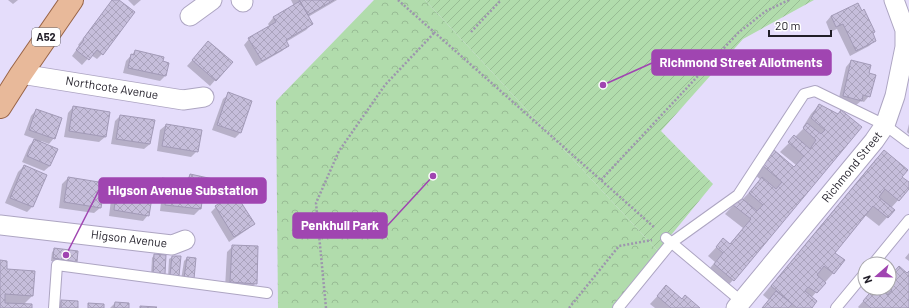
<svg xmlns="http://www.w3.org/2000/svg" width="909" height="308" font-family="Barlow,sans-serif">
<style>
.park{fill:url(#park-crowns)}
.garden{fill:url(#garden-furrows)}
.shadow{fill:#0003}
.building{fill:url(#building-cross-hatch);stroke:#a29ab7}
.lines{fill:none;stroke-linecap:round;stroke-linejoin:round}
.lane-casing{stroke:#ada5c2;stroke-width:12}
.street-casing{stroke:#ada5c2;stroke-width:21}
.primary-casing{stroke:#996447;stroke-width:24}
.path{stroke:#9d96ad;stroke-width:2.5;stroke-dasharray:2 2;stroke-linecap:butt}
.lane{stroke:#fff;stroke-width:10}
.street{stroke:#fff;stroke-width:19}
.primary{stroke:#e8b99a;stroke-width:22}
.labels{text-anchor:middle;stroke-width:3.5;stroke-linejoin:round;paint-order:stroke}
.shield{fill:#fff;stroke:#646268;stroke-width:1}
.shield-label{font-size:11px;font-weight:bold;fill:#211e28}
.street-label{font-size:12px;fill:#211e28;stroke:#fff}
.leader{fill:none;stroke:#a045b1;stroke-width:1.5}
.callout-dot{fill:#a045b1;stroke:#fff;stroke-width:1.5}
.callout{fill:#a045b1;stroke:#a045b1;stroke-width:1.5}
.callout-label{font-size:13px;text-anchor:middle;font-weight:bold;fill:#fff}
</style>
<defs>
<pattern id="park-crowns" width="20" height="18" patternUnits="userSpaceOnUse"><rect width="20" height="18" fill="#b1dcac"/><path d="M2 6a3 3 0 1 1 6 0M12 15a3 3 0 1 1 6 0" fill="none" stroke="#98bc94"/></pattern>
<pattern id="garden-furrows" width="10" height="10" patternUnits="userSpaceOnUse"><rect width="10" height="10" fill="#b1dcac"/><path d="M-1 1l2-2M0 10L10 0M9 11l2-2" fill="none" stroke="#98bc94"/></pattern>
<pattern id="building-cross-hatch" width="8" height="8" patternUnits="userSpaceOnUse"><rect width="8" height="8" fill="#c6bedb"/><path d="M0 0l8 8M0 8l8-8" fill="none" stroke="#aaa3bc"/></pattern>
</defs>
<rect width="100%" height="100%" fill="#e5ddfb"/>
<path class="park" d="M374,0h51l233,251 -46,57h-334l-2,-207z"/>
<path class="garden" d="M425,0h389l-71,39 -82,92 52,53 -55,67z"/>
<path class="shadow" d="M8,0h10l-5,4z
M113,0h4l-15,54 -5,5 -6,-4 -9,10 -10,-9 7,-10 -1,-1z
M128,0h13l-7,6z
M291,0h46l-29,17 4,7 -6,6 -20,12 2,4 -6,5 -26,15 -12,-21 5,-6 21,-12 -2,-3 5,-6 21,-12z
M831,16l41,18 3,7 -6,5 -19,10 -13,-27 -7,3 -4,-10z
M203,48l28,14 -21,24 -23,-20z
M135,51l33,12 -3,13 -5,5 -37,-8 3,-12z
M851,61l16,13 2,22 -5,6 -3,-1 -6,5 -17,-4 8,-35z
M229,94l22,8 -11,31 -5,5 -23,-8 11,-31z
M819,105l19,10 -105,165 -8,9 -19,-16 9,-11 -7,-6 15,-16 6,5 14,-17 -18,-14 15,-16 2,2 19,-20 -7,-6 11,-14 28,8 3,-3 -16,-13 24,-24 -1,-1 8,-13z
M73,107l36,6 -4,24 -6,5 -35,-5 4,-24z
M36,110l18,28 -5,6 -8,-3v2l9,23 -6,5 -22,-9 7,-16 6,-7 -11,-4 7,-19z
M120,116l30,28 -6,5 -33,-5 4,-23z
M909,124v10l-2,-2z
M166,125l31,26 -6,6 -34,-6 3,-21z
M884,151l16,26 9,7v4l-18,20 3,2 -15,16 -14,-11 -31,38 10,8 -33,37 -1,10h-48l7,-8 -6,-5 112,-135z
M24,166l21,9 -13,32 -5,5 -22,-9 13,-31z
M190,175l21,20 -5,5h-5l-1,9 -6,6 -34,-4 2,-17 -5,-1v-8l6,-6 21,3z
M68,178l32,30 -6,5 -35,-5 3,-24z
M118,187l30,28 -5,6 -34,-5 3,-24z
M216,207l37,17 -5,5 -19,13 -18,-30z
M233,246l23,37 -6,6 -25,-1 2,-36z
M55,249l21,12 -3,3 -22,-3 1,-9z
M909,253v8l-4,-3z
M154,255l10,19 -3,3 -10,-1 1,-18z
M172,257l6,18 -2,3 -8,-1 1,-18z
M187,258l3,23 -9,-1 3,-19z
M0,261l6,9 26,26 -9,9 8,3h-31z
M909,272v36h-50l-1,-1 17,-19h14v-11l18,-3z
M666,287l15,13 18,8h-44l-5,-4z
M61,301l16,7h-23z
M115,303l13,5h-18z"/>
<path class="building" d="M112,0h7l16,12 -32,43 -6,-5 -8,10 -13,-10 8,-10 -1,-1z
M299,0h35l-26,15z
M300,1l13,23 -27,16 3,6 -27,15 -14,-23 28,-16 -3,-5z
M858,3l4,8 2,-2 11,23 -2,1 3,8 -20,10 -13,-27 -7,3 -5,-11z
M208,41l25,21 -17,19 -24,-21z
M135,50l29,7 -1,4 6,2 -3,13 -38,-8 3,-14 3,1z
M851,60l20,5 -2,8 7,2 -6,22 -7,-2 -1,6 -19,-5z
M228,92l24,9 -11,32 -24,-8z
M819,104l19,10 3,-4 21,17 -128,154 -20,-17 9,-11 -7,-6 7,-9 7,6 21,-25 -18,-14 7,-8 17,14 6,-6 -14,-12 13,-16 14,12 6,-7 -20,-17 12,-15 20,17 10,-11 -16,-14 6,-7 16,14 6,-9 -13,-12 4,-5 14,11 4,-4 -14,-12z
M73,106l37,6 -4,25 -37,-6z
M36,109l26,9 -7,21 -26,-9z
M120,115l35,5 -5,24 -34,-5z
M166,124l36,6 -4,22 -36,-6z
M34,139l24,10 -8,17 -23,-10z
M884,150l24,20 -6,7 7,5v7l-10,12 -14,-12 -6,8 16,13 -7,8 -15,-12 -38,47 10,7 -11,14 -10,-8 -7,9 9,8 -9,10 -9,-6 -3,4 12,10 -5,7h-15l-26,-22z
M24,165l23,10 -14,32 -23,-9z
M190,174l23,5 -1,16h-9l-2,14 -36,-4 2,-17h-5v-10l26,4z
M68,177l37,6 -4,25 -37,-6z
M117,186l36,5 -4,25 -35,-6z
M235,193l20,31 -21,13 -19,-31z
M232,245l26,1 -1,38 -27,-2z
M54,248l24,3 -1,11 -24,-4z
M154,254l12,1 -1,19h-12z
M172,256h9l-2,20 -9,-1z
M187,257l9,1 -2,21 -10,-1z
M0,260l7,1v8l28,2 -2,25 -28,-2v9l27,1v4h-32z
M899,266l8,7 2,-2v37h-38l-8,-7 11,-13h6l8,7 4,-5 -3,-3v-10z
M666,285l16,14 3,-4 15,13h-29l-14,-12z
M776,291l16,13 -4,4h-26z
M61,300l17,1v7h-17z
M115,302l14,1v5h-15z
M88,303l16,1v4h-16z
M140,306l17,1 -1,1h-16z"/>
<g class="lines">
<g class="lane-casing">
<path id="lane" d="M666,238l75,63
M873,264l36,-44
M54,308l3,-43 210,28
M618,308l53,-65 67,-48 66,-101 11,-3 70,34 24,18
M836,308l29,-35"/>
</g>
<g class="street-casing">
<path id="street" d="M241,0l2,2
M190,16l22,-16
M21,74l162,26 21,-3
M0,225l172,20 13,-5
M736,308l138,-167 11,-16 10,-29 10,-49v-17l-11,-30"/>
</g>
<g class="primary-casing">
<path id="primary" d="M0,107l21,-33 51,-74"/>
</g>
<path class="path" d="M398,0l257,228
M471,32l30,-32
M601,180l137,-147 28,-22 23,-11
M326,308l-10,-105 23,-52 46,-66 50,-53
M569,308l50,-62 33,-6"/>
<use href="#lane" class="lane"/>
<use href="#street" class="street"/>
<use href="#primary" class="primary"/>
</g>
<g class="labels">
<rect class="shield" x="32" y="28" width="28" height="18" rx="3"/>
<g class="shield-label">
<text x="46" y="41">A52</text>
</g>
<g class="street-label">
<text transform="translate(112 88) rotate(9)" y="4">Northcote Avenue</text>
<text transform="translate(852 167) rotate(-51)" y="4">Richmond Street</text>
<text transform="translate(129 239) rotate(7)" y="4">Higson Avenue</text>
</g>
</g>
<path class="leader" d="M603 85L652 63M66 255L99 190M433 176L387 226"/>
<g class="callout-dot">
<circle cx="603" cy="85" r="4"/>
<circle cx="66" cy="255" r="4"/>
<circle cx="433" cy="176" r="4"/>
</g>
<g class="callout">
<rect x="652" y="50" width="179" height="25" rx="4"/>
<rect x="99" y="178" width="167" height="25" rx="4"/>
<rect x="293" y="213" width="94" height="25" rx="4"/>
</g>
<g class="callout-label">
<text x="741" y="67">Richmond Street Allotments</text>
<text x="183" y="195">Higson Avenue Substation</text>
<text x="340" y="230">Penkhull Park</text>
</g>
<g transform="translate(877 276) rotate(250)"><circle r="19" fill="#ffffff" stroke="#a6a5a9"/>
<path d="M0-3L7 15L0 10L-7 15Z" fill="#a045b1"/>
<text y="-6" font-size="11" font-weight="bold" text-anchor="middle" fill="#211e28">N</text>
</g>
<path d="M769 30v6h62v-6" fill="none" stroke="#211e28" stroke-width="2"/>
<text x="775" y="30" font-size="12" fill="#211e28" stroke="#ffffff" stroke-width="3" paint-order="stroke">20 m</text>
</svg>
